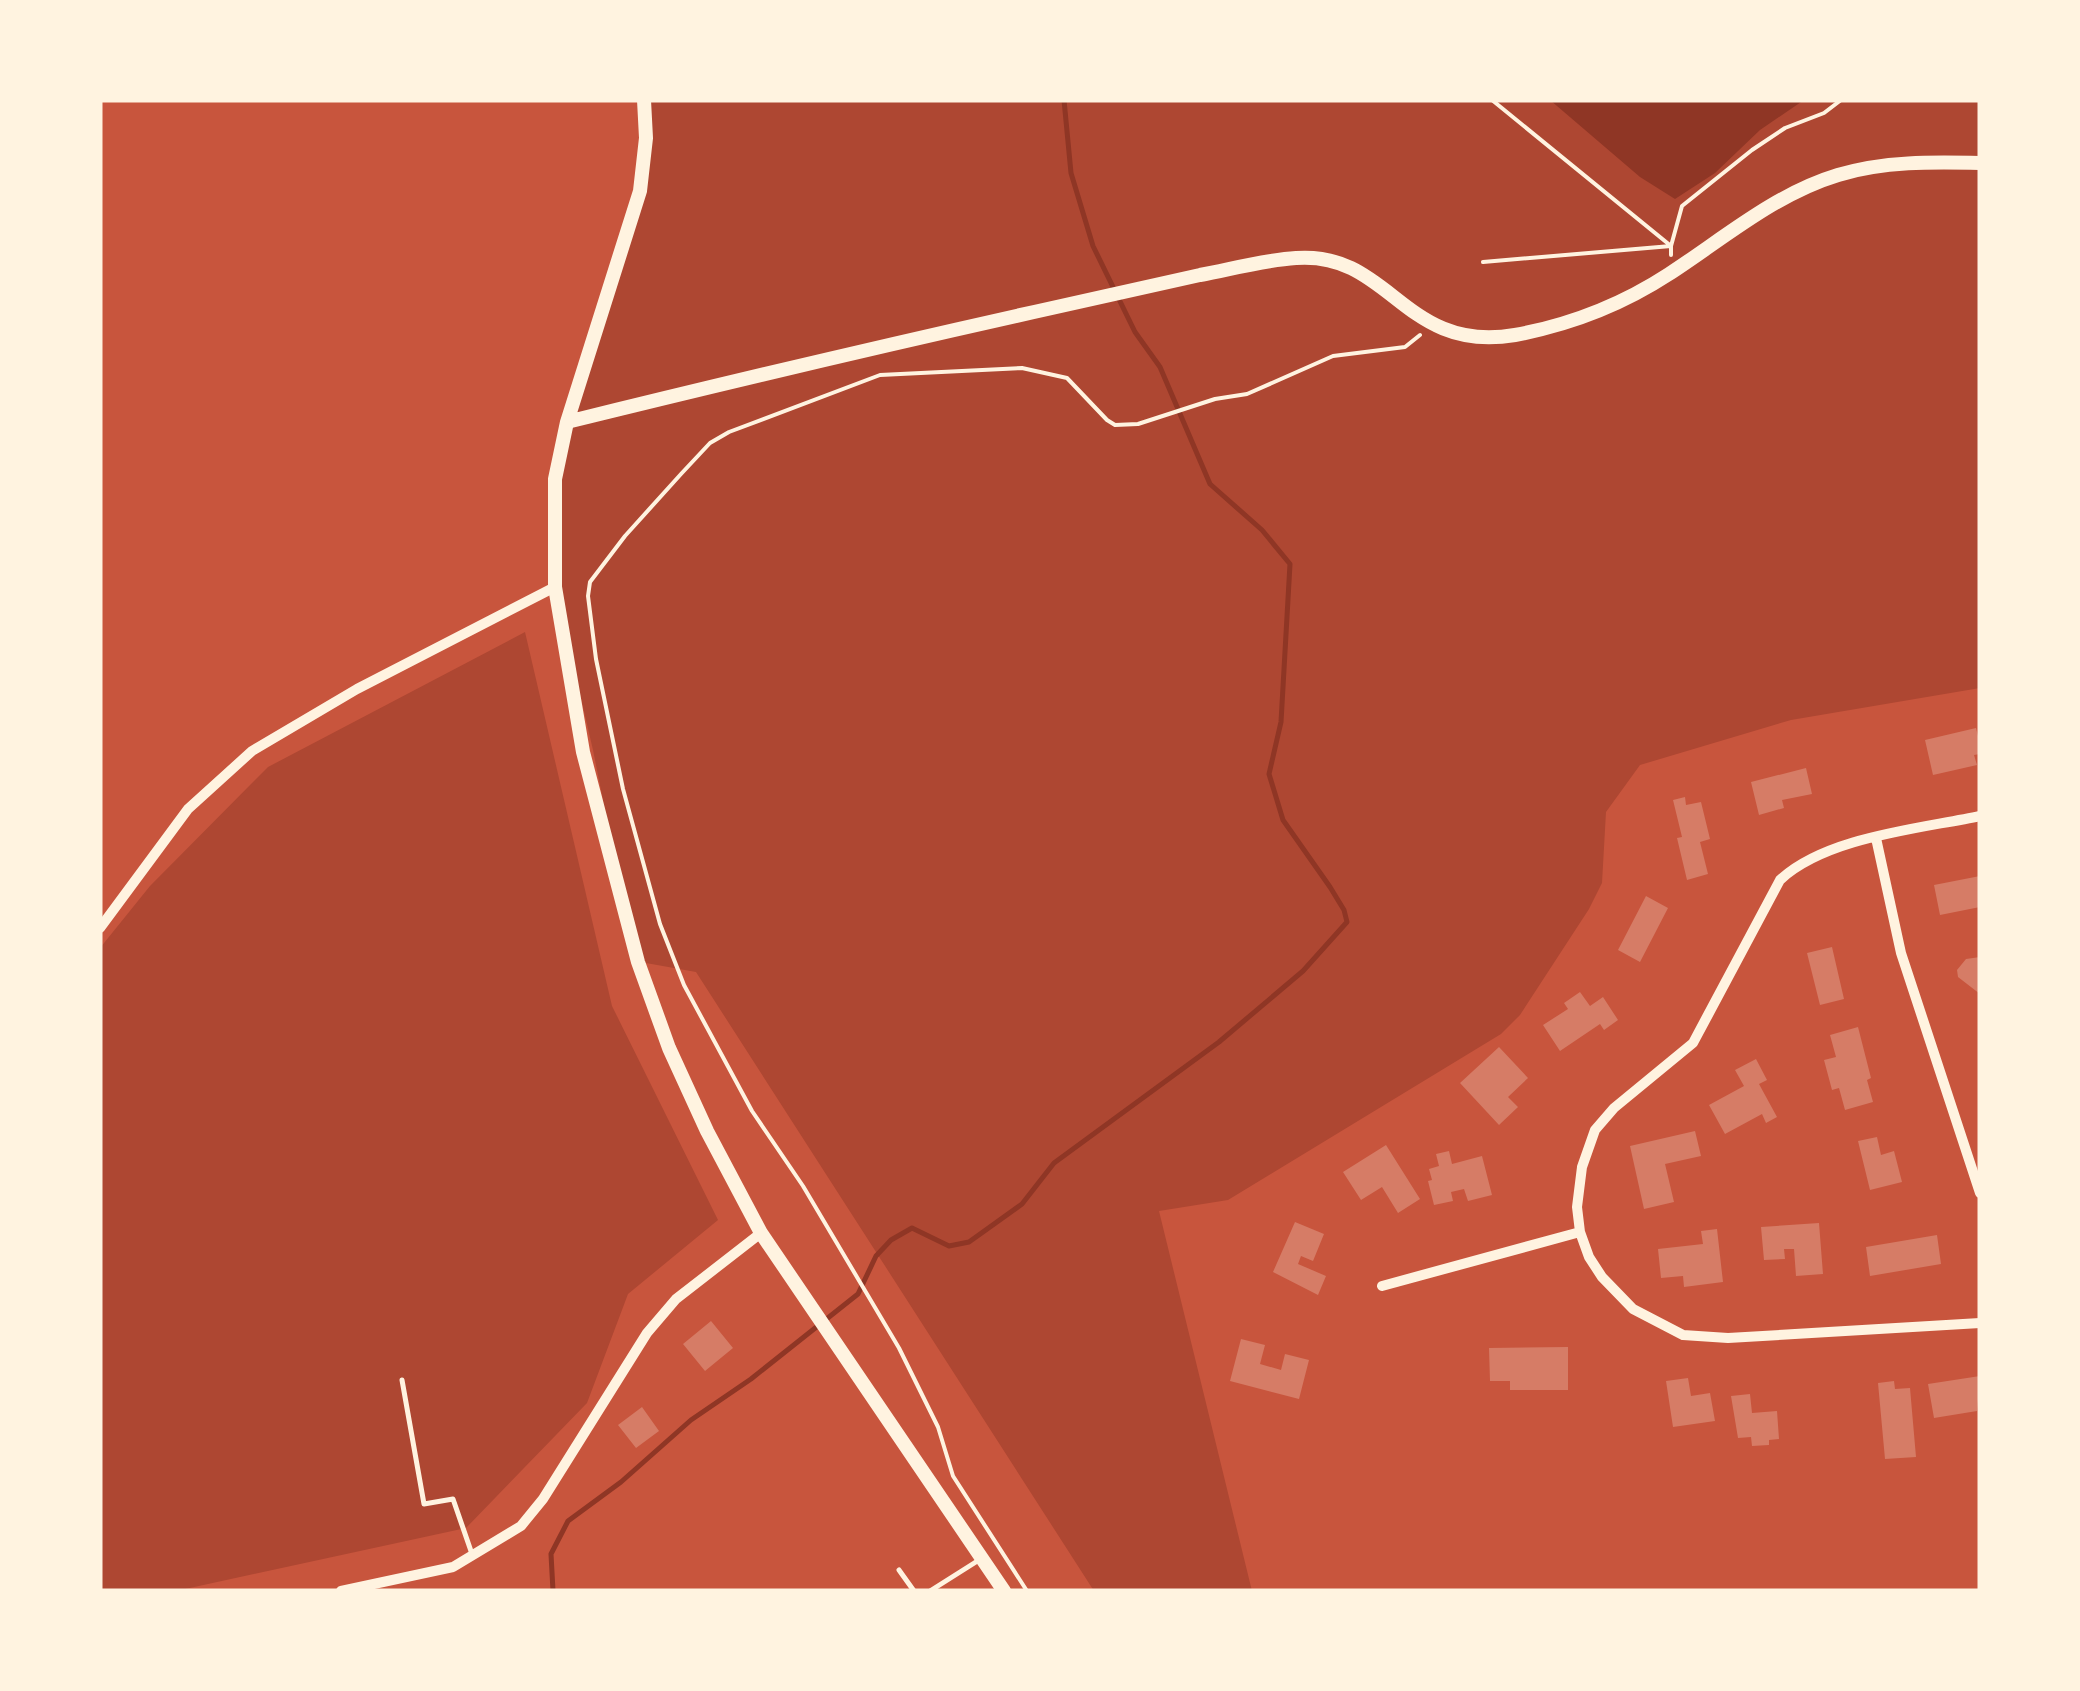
<svg xmlns="http://www.w3.org/2000/svg" width="2080" height="1691" font-family="'Source Sans 3',sans-serif">
<style>
.green{fill:#ae4732}
.water{fill:#8f3625}
.lines{fill:none;stroke-linecap:round;stroke-linejoin:round}
.stream{stroke:#8f3625;stroke-width:5}
.building{fill:#d67c66}
.path{stroke:#fff3e0;stroke-width:4}
.service{stroke:#fff3e0;stroke-width:5}
.minor{stroke:#fff3e0;stroke-width:10}
.tertiary{stroke:#fff3e0;stroke-width:14}
</style>
<rect width="100%" height="100%" fill="#c8553d"/>
<path class="green" d="M644,100h1336v588l-189,32 -151,45 -34,47 -4,71 -13,26 -69,106 -19,19 -273,166 -69,11 93,380h-158l-398,-619 -61,-11 -42,-211 -38,-163v-108l85,-288z
M525,632l87,374 106,214 -90,74 -41,109 -121,125 -290,63h-76v-643l50,-62 118,-119z"/>
<path class="water" d="M1550,100h254l-44,30 -45,43 -40,26 -35,-22z"/>
<g class="lines">
<path class="stream" d="M553,1591l-2,-37 17,-33 53,-39 70,-62 60,-41 107,-85 18,-38 15,-16 21,-12 37,18 20,-4 53,-38 32,-41 165,-121 84,-71 44,-49 -3,-12 -14,-23 -47,-67 -14,-46 12,-52 9,-158 -28,-34 -52,-46 -50,-117 -25,-35 -42,-86 -22,-73 -7,-73"/>
</g>
<path class="building" d="M1976,728l4,16v10l-6,1 3,10 -44,10 -8,-35z
M1806,768l6,26 -30,6 2,8 -25,7 -8,-33z
M1685,797l1,8 15,-3 9,37 -10,3 8,32 -21,6 -10,-42 5,-1 -9,-37z
M1980,876v31l-40,8 -6,-30z
M1646,896l22,12 -28,54 -22,-12z
M1832,947l12,52 -24,6 -13,-52z
M1980,957v37l-22,-17 -1,-7 9,-11z
M1580,992l10,14 13,-9 15,23 -14,10 -4,-6 -40,27 -17,-26 25,-16 -4,-6z
M1858,1027l13,51 -4,2 6,22 -28,8 -6,-22 -7,2 -8,-30 12,-3 -6,-22z
M1499,1047l29,31 -20,19 10,10 -19,18 -39,-42z
M1756,1059l11,21 -8,4 18,33 -11,6 -4,-9 -37,20 -16,-29 35,-19 -9,-16z
M1695,1131l6,25 -36,8 9,38 -30,7 -14,-63z
M1877,1137l4,18 13,-4 8,31 -32,8 -12,-49z
M1386,1145l34,54 -22,14 -16,-26 -21,13 -18,-28z
M1449,1151l3,13 30,-8 10,39 -24,6 -4,-12 -13,3 2,9 -19,4 -6,-24 4,-1 -3,-11 10,-3 -3,-12z
M1295,1222l29,12 -11,27 -12,-5 -3,8 28,12 -8,19 -45,-23z
M1819,1223l4,51 -27,2 -2,-27h-10l1,10 -21,1 -3,-33z
M1717,1229l6,53 -39,5 -1,-11 -22,2 -3,-29 45,-5 -2,-13z
M1937,1235l4,29 -71,12 -4,-29z
M711,1321l22,27 -28,23 -22,-27z
M1241,1339l24,6 -5,19 21,6 4,-16 24,6 -10,39 -69,-18z
M1568,1347v43h-58v-9h-20l-1,-33z
M1980,1376l-3,35 -43,7 -6,-34z
M1688,1378l3,18 19,-3 5,28 -42,6 -7,-46z
M1894,1381l1,8 15,-1 6,69 -31,2 -7,-76z
M1750,1394l2,19 25,-2 2,28 -10,1v5l-17,1 -1,-9 -13,1 -7,-42z
M642,1407l17,24 -23,17 -18,-23z"/>
<g class="lines">
<path class="path" d="M1492,100l179,146v9
M1483,262l188,-16 11,-40 70,-56 33,-22 39,-15 17,-13
M1027,1591l-74,-115 -15,-49 -39,-79 -96,-162 -51,-75 -68,-126 -24,-61 -37,-135 -27,-130 -8,-63 2,-14 35,-46 56,-62 29,-31 19,-11 151,-57 142,-7 45,10 40,42 8,5 23,-1 77,-25 32,-5 86,-38 72,-9 15,-12"/>
<path class="service" d="M402,1380l22,124 29,-5 19,55
M899,1570l15,21
M930,1591l49,-31"/>
<path class="minor" d="M1980,816c-61,13 -154,21 -200,64l-87,163 -79,65 -19,22 -13,37 -5,40 3,25 9,25 13,20 31,32 50,26 45,3 252,-15
M1876,838l25,115 79,240
M100,928l88,-119 64,-58 105,-62 198,-102
M1382,1286l198,-54
M341,1591l112,-24 68,-41 22,-27 104,-166 29,-34 85,-66"/>
<path class="tertiary" d="M644,100l2,38 -6,53 -73,231 -12,57v108l28,165 55,210 31,86 38,83 54,102 243,358
M567,422c162,-40 323,-78 485,-114 50,-11 99,-22 148,-33 32,-6 64,-15 96,-17 95,-7 107,96 219,77 54,-10 108,-31 154,-61 54,-35 106,-80 169,-99 46,-14 94,-13 142,-12"/>
</g>
<rect width="2080" height="1691" fill="none" stroke="#fff3e0" stroke-width="205"/>
</svg>
